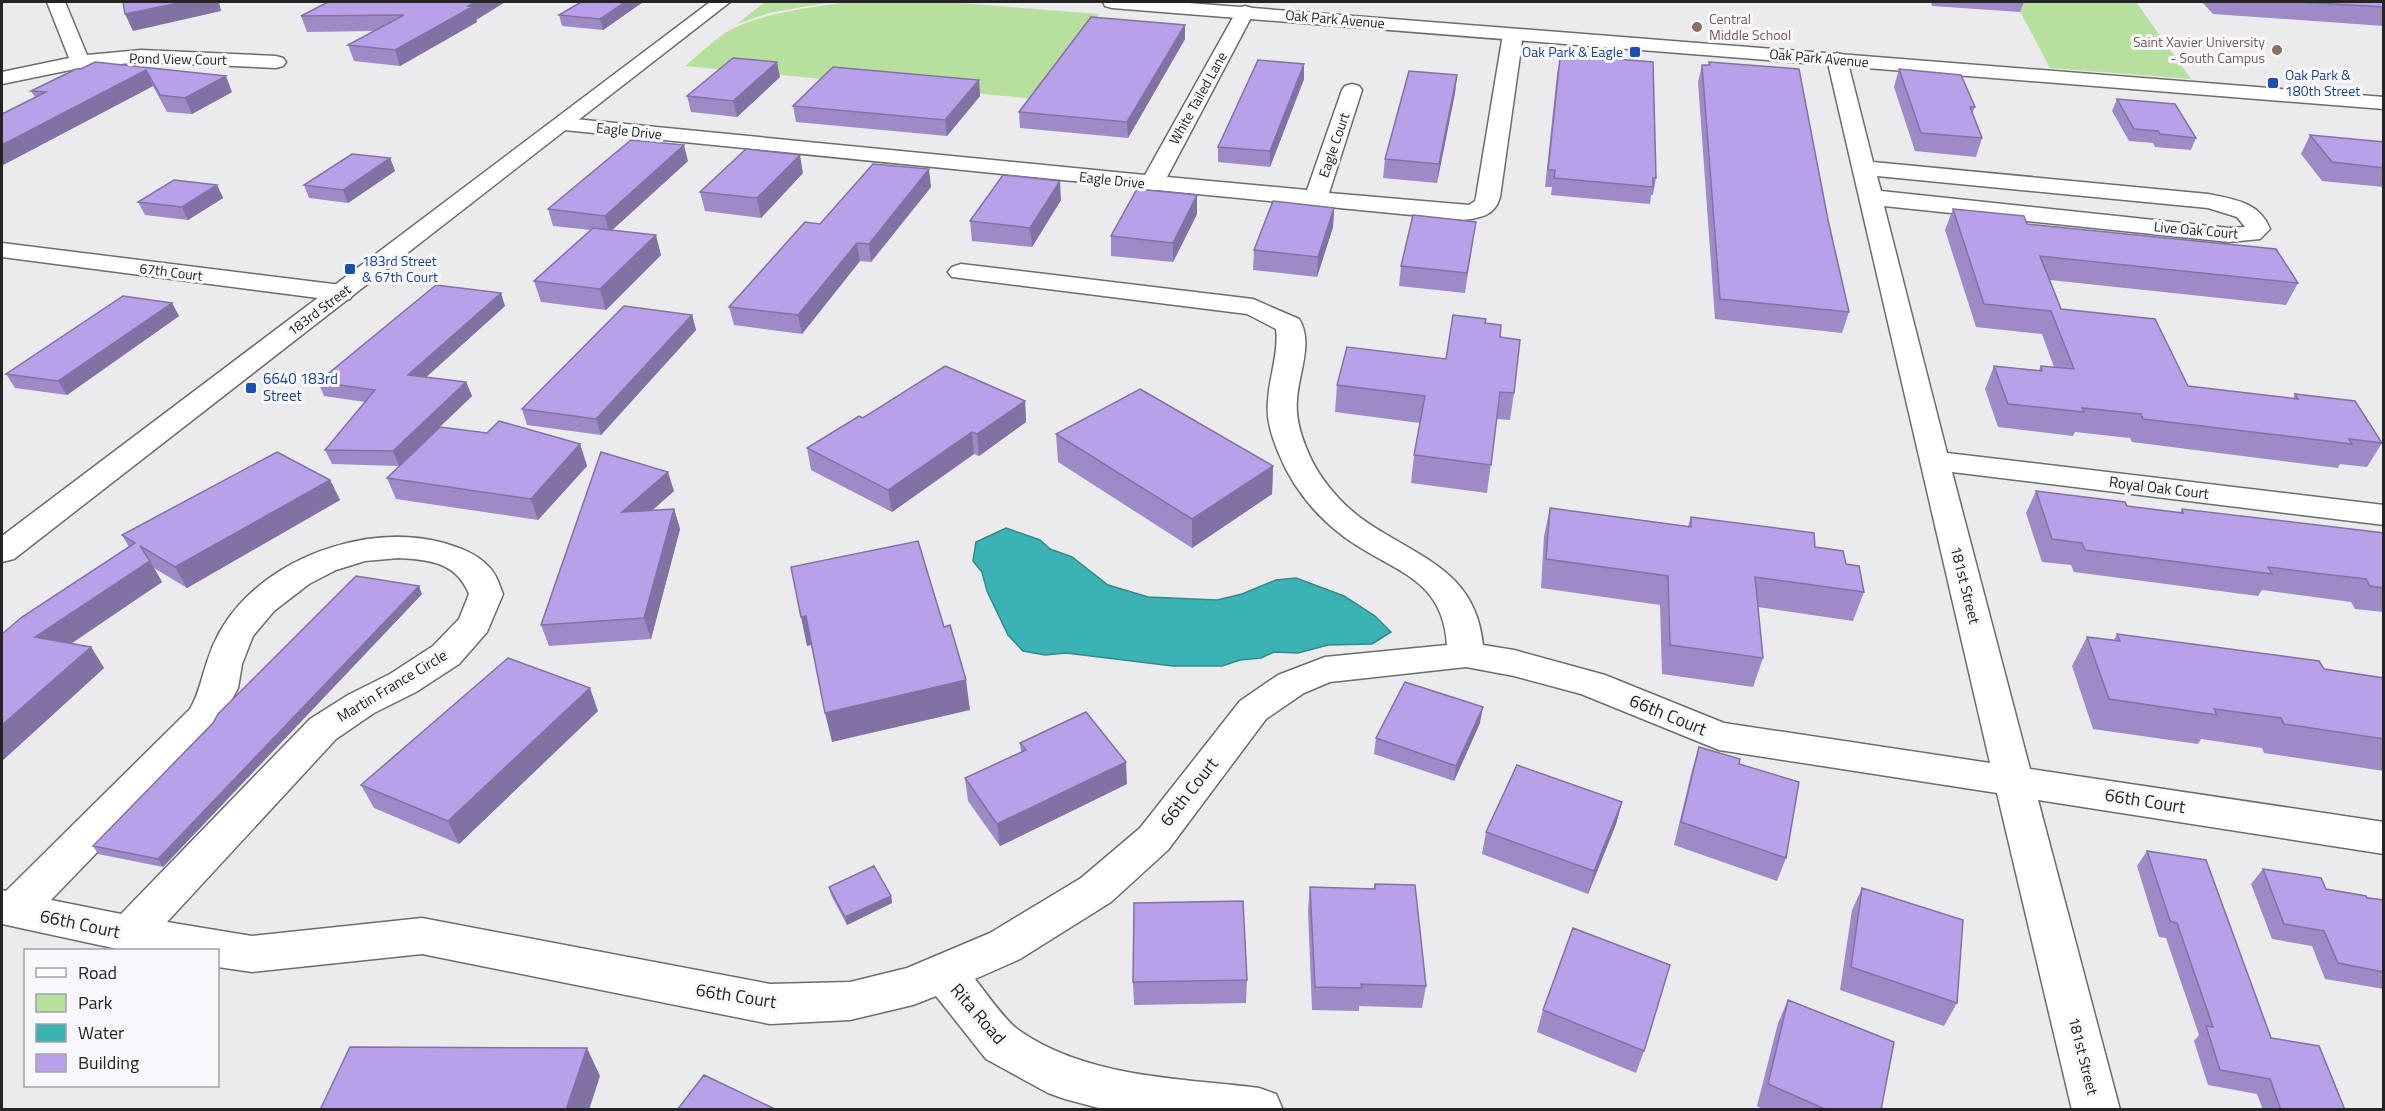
<svg xmlns="http://www.w3.org/2000/svg" width="2385" height="1111" font-family="'Titillium Web',sans-serif">
<style>
.green{fill:#b7df9e}
.water{fill:#3bb3b5;stroke:#34888a;stroke-width:1.5}
.lines{fill:none;stroke-linecap:round;stroke-linejoin:round}
.street-casing{stroke:#6c6c6e;stroke-width:3}
.secondary-casing{stroke:#6c6c6e;stroke-width:3}
.street{fill:#fff;fill-rule:evenodd}
.secondary{fill:#fff;fill-rule:evenodd}
.wall{fill:#9f8ac8}
.shaded-wall{fill:#8271a3}
.building{fill:#b9a1e9;stroke:#8271a3;stroke-width:1.5}
.education-dot{fill:#8d6e63;stroke:#f8f7fb;stroke-width:2}
.transit-dot{fill:#1a4fb4;stroke:#f8f7fb;stroke-width:2}
.labels{text-anchor:middle;stroke-width:6;stroke-linejoin:round;paint-order:stroke}
.far-street-label{font-size:14px;fill:#242425;stroke:#f8f7fb}
.far-education-label{font-size:14px;fill:#785e54;stroke:#f8f7fb;text-anchor:start}
.far-transit-label{font-size:14px;fill:#164399;stroke:#f8f7fb;text-anchor:start}
.transit-label{font-size:15px;fill:#164399;stroke:#f8f7fb;text-anchor:start}
.street-label{font-size:15px;fill:#242425;stroke:#f8f7fb}
.near-street-label{font-size:18px;fill:#242425;stroke:#f8f7fb}
</style>
<rect width="100%" height="100%" fill="#ebeaed"/>
<path class="green" d="M765,2h66l-62,11 -32,11z
M848,2h99l152,12 -63,85 -351,-33c13,-11 26,-23 40,-33 30,-19 88,-26 123,-31z
M2015,2h121l55,77 -141,-11z"/>
<path class="water" d="M1006,528l34,12 10,9 22,8 36,28 40,12 69,3 25,-6 34,-14 20,-2 48,18 31,20 16,16 -19,12 -44,1 -30,8 -24,-1 -13,6 -21,2 -18,6h-49l-107,-13 -21,2 -22,-4 -15,-16 -21,-44 -5,-19 -9,-11 3,-19z"/>
<g class="lines">
<g class="street-casing">
<path id="street" d="M47,2h18l22,53 54,-5 135,6 7,2 3,4 -3,4 -7,2 -135,-6 -61,6 -78,16v-12l67,-14z
M1245,6l7,2 2,4 -87,165 140,13 35,-100 3,-4 7,-2 7,2 3,4 -33,103 140,12 6,-4 1,-4 27,-163 3,-4h14l3,4 -23,163c-5,19 -20,21 -37,23l-307,-30 -5,1 -9,-3 -578,-58 -8,-1 -3,-5 3,-5 8,-1 581,57 91,-163 2,-4z
M1837,53l7,2 3,4 26,103 335,32c25,5 52,8 62,35l-10,10 -31,3 -345,-36 63,247 437,52v20l-432,-53 78,297 354,53v32l-346,-54 82,310h-48l-75,-317 -278,-43 -138,-56 -67,-18 -48,-9 -136,15 -26,11 -38,26 -98,131 -57,52 -91,57 -45,20c11,14 31,43 45,52 68,47 160,47 239,57l17,6 7,16h-177l-41,-11 -17,-6 -62,-34 -50,-63 -23,9 -63,15 -80,4 -348,-70 -170,18 -34,-5v-17h-96l-120,-26v-34l4,1 184,-182c9,-15 11,-30 17,-47 6,-20 17,-40 31,-56 48,-54 135,-82 206,-63 16,5 32,10 44,23 8,7 11,18 15,28l-16,38 -28,32 -43,28 -42,21 -38,26 -169,183 85,14 170,-18 348,66 80,-2 57,-14 83,-35 91,-55 59,-50 100,-127 38,-26 47,-18 122,-12c-4,-70 -58,-74 -104,-109 -28,-21 -51,-50 -64,-82 -7,-17 -13,-34 -11,-53 1,-24 11,-47 8,-72l-29,-15 -295,-37 -4,-5 4,-5 9,-3 292,35 46,20c15,23 -1,56 -2,81 -2,21 6,42 15,61 13,25 35,49 59,64 52,34 105,48 112,120l31,5 91,25 119,48 266,40 -163,-704 3,-4zM1877,176l331,32 29,9 8,10 -16,1 -348,-37zM399,558c31,2 57,4 70,36l-10,25 -26,27 -43,28 -42,21 -38,24 -189,195 -70,-14 165,-171 22,-41 4,-24 11,-28 21,-25 35,-27 27,-14 29,-9z
M2,243l339,42 9,2 4,6 -4,6 -9,2 -339,-44z"/>
</g>
<g class="secondary-casing">
<path id="secondary" d="M710,2h20l-716,557 -12,3v-26z
M1103,2h73l1208,95v12l-1272,-101 -7,-2z"/>
</g>
<use href="#street" class="street"/>
<use href="#secondary" class="secondary"/>
</g>
<path class="wall" d="M328,2h177l-29,18 1,2 -77,44 -46,-5 -6,-16 26,-14 -67,1 -6,-16z
M581,2h62l-40,28 -41,-4 -3,-11z
M1931,2h93l-4,10 -88,-6z
M2202,2h182v24l-171,-12z
M1185,25v14l-57,99 -108,-10 -1,-16z
M1560,58l96,120 -3,17h-2l-1,9 -99,-9 1,-8h-7l12,-113z
M95,62l137,30 -40,22 -25,-2 -14,-26 -150,79h-1v-51l33,-17 -4,-6z
M1709,62l119,158 21,92 -7,21 -127,-14 -17,-237 4,-17h6z
M1899,69l76,38 -3,7 10,24 -6,19 -61,-6 -21,-64z
M1457,75l-2,18 -18,90 -54,-5 2,-19z
M780,77l-43,40 -46,-5 -4,-16z
M1304,79l-34,88 -52,-5v-15z
M979,80l1,16 -33,40 -151,-14 -3,-16z
M2117,99l79,39 -5,12 -36,-3 -2,-4 -24,-2 -17,-30z
M2310,135l74,7v45l-62,-6 -21,-27z
M390,158l5,13 -47,32 -39,-5 -5,-13z
M688,161l-76,69 49,25 -55,55 -65,-8 -7,-21 57,-51 -38,-4 -5,-17z
M803,173l-42,45 -56,-7 -5,-19z
M217,185l6,13 -35,22 -43,-5 -7,-13z
M931,187l-60,75 -11,-1 -58,73 -68,-9 -5,-18 91,-83z
M1197,195v19l-24,48 -62,-6v-20z
M1061,200l-29,47 -60,-6 -2,-20z
M1334,208l-1,19 -16,50 -64,-7 1,-20z
M1953,209l345,74 -12,22 -236,-25 11,29 127,77 105,13 2,-5 87,49 -15,24 -27,-3 -2,4 -206,-26 -2,-4 -55,-6 -2,4 -75,-9 -13,-38 9,-23 45,4 2,-4 13,1 -12,-33 -66,-7 -31,-97z
M1473,241l-8,52 -66,-7 2,-20z
M172,303l7,13 -112,79 -52,-7 -9,-14z
M505,306l-79,71 40,5 6,14 -73,70 -67,-2 -7,-14 40,-48 -41,-6 -6,-14z
M692,315l4,15 -95,105 -74,-10 -5,-16z
M1485,323l15,14 14,56 -4,27 -13,-1 -10,74 -76,-10 3,-28 6,-32 -85,-11 2,-27 109,-26z
M1025,401l1,21 -47,34 -5,-2 -82,58 -81,-42 -4,-22 56,-30z
M487,433l93,11 7,22 -49,54 -142,-21 -9,-21z
M1056,434l217,32 -1,28 -80,54 -134,-86z
M277,452l53,28 10,20 -153,88 -33,-20 8,14 -91,62 20,3 13,21 -102,93v-127l20,-17 107,-70 -7,-12z
M601,452l73,39 -22,19 22,-1 6,20 -29,110 -102,7 -8,-21z
M2036,491l91,15 53,7 2,-4 202,24v79l-29,-3 -4,-7 -89,-12 -4,6 -184,-24 -3,-7 -29,-3 -16,-49z
M1550,508l138,18 3,-9 124,30 31,17 18,28 -11,29 -95,-14 5,51 -10,29 -91,-13 -2,-69 -119,-17 3,-52z
M422,594l-259,273 -65,-13 -5,-8z
M2117,634l207,35 60,9v93l-120,-18 -2,-5 -61,-9 -3,5 -105,-15 -21,-63 15,-29 27,3z
M598,711l-139,133 -85,-36 -13,-23z
M1480,723l-26,58 -80,-27 2,-16z
M1020,743l107,41 -127,62 -32,-45 -3,-23 56,-26z
M1699,747l40,17 47,94 -9,23 -103,-36 18,-75z
M1622,802l-6,22 -28,70 -106,-40 4,-22z
M2147,851l124,187 74,72h-82l-6,-16 -49,-9 -14,-44 5,-6 -33,-97 -7,-1 -22,-71z
M2263,869l63,20 58,11v89l-59,-10 -13,-33 -40,-7 -21,-55z
M1375,884l51,102 -4,22 -63,-2v5l-47,-1 -4,-100 2,-23 64,2z
M829,887l62,9 1,7 -45,22 -16,-30z
M1862,888l95,115 -13,23 -104,-36 12,-80z
M1247,980l-1,23 -112,2 -1,-23z
M1788,1000l93,110h-117l-7,-4 21,-83z
M1543,1010l101,41 -8,22 -99,-41z"/>
<path class="shaded-wall" d="M184,2h35l2,9 -88,20 -8,-17z
M476,2h29l-29,18 1,2 -77,44 -5,-16z
M625,2h18l-40,28 -3,-11z
M1185,25v14l-57,99 -1,-16z
M777,62l3,15 -43,40 -4,-16z
M1304,64v15l-34,88v-16z
M146,70l7,16 -150,79 -1,-2v-18z
M1457,75l-2,18 -18,90 2,-19z
M226,76l6,16 -40,22 -7,-16z
M979,80l1,16 -33,40 -2,-16z
M684,145l4,16 -79,72 -4,-17z
M800,155l3,18 -42,45 -4,-20z
M390,158l5,13 -47,32 -5,-13z
M929,169l2,18 -60,75 -2,-18z
M1060,181l1,19 -29,47 -2,-19z
M217,185l6,13 -35,22 -6,-13z
M1197,195v19l-24,48v-19z
M1334,208l-1,19 -16,50 1,-20z
M656,235l5,20 -55,55 -6,-21z
M857,243l3,18 -58,73 -4,-19z
M501,293l4,13 -92,83 -5,-14z
M172,303l7,13 -112,79 -9,-14z
M692,315l4,15 -95,105 -5,-16z
M466,382l6,14 -73,70 -6,-15z
M1025,401l1,21 -47,34 -2,-22z
M972,432l2,22 -82,58 -4,-22z
M580,444l7,22 -49,54 -7,-21z
M1273,466l-1,28 -80,54v-29z
M668,472l6,19 -46,41 -6,-20z
M330,480l10,20 -153,88 -12,-21z
M674,509l6,20 -29,110 -7,-21z
M150,561l12,21 -113,76 -14,-21z
M419,586l3,8 -259,273 -5,-8z
M806,616l6,29 -5,1 -6,-29z
M91,647l13,21 -102,93v-36z
M966,680l4,30 -138,32 -7,-29z
M590,688l8,23 -139,133 -11,-23z
M1483,707l-3,16 -26,58 2,-15z
M1126,762l1,22 -127,62 -3,-22z
M1622,802l-6,22 -28,70 6,-23z
M891,896l1,7 -45,22 -2,-8z
M587,1048l13,28 -11,34h-23z"/>
<path class="building" d="M123,2h61l-59,12z
M328,2h148l-8,4 4,1 -77,43 -47,-5 56,-30 -103,1z
M581,2h44l-25,17 -41,-4z
M2300,2h84v5z
M1091,17l94,8 -58,97 -108,-10z
M1566,55l87,7 3,116h-3v9l-99,-9 1,-8h-7l12,-112 6,1z
M733,58l44,4 -44,39 -46,-5z
M1258,60l46,4 -34,87 -52,-4z
M95,62l131,14 -41,22 -25,-3 -14,-25 -144,75v-31l44,-22 -15,-1 45,-22h5z
M1709,62l90,7 29,151 21,92 -129,-13 -18,-234h8z
M833,67l146,13 -34,40 -152,-14z
M1899,69l62,6 14,32h-5l12,31 -61,-5z
M1409,71l48,4 -18,89 -54,-5z
M2117,99l58,5 21,34 -36,-4 -2,-3 -24,-2z
M2310,135l74,7v26l-52,-6z
M631,140l53,5 -79,71 -57,-7z
M746,149l54,6 -43,43 -57,-6z
M352,154l38,4 -47,32 -39,-5z
M873,164l56,5 -60,75 -12,-1 -59,72 -69,-8 76,-85 15,2z
M1003,175l57,6 -30,47 -60,-7z
M174,180l43,5 -35,22 -44,-5z
M1137,189l60,6 -24,48 -62,-7z
M1273,201l61,7 -16,49 -64,-7z
M1953,209l71,7 3,8 249,25 22,34 -258,-27 21,53 94,10 33,67 110,13 -3,-5 60,7 27,42 -33,-4 3,5 -209,-25 -2,-5 -59,-6 2,4 -76,-8 -14,-38 48,5 -1,-5 33,3 -23,-58 -67,-7z
M1413,215l63,7 -9,51 -66,-7z
M593,228l63,7 -56,54 -66,-8z
M436,285l65,8 -93,82 58,7 -73,69 -68,-1 50,-60 -57,-8z
M123,296l49,7 -114,78 -52,-7z
M624,306l68,9 -96,104 -74,-10z
M1453,315l33,4 -1,4 16,2 -1,12 20,3 -6,53 -14,-1 -9,73 -77,-10 11,-59 -88,-11 10,-38 99,12z
M945,366l80,35 -48,33 -5,-2 -84,58 -81,-42 52,-32 4,2z
M1140,389l133,77 -81,53 -136,-85z
M499,421l81,23 -49,55 -144,-21 53,-51 47,6z
M277,452l53,28 -155,87 -35,-21 10,15 -115,76 56,10 -89,78v-91l20,-17 113,-74 -13,-8z
M601,452l67,20 -46,40 52,-3 -30,109 -103,7z
M2036,491l89,11 2,4 56,7 -1,-4 202,24v55l-14,-2 -4,-7 -43,-5 -55,-7 4,7 -187,-24 -3,-7 -30,-4z
M1550,508l141,19v-10l123,16 1,14 28,4 3,13 13,2 5,26 -109,-15 8,81 -93,-13 -2,-69 -122,-17z
M918,541l26,86 6,-2 16,55 -141,33 -19,-97 -5,1 -10,-50z
M356,576l63,10 -261,273 -65,-13 120,-123 5,-9z
M2117,634l202,27 5,8 60,9v61l-100,-15 -3,-6 -67,-9 3,6 -108,-16 -22,-62 33,4z
M508,658l82,30 -142,133 -87,-36z
M1405,682l78,25 -27,59 -80,-28z
M1086,712l40,50 -129,62 -32,-46 61,-28 -6,-7z
M1699,747l41,12 -1,5 60,18 -13,76 -105,-36z
M1517,765l105,37 -28,69 -108,-39z
M2147,851l59,9 65,178 48,8 26,64h-64l-11,-31 -50,-9 -14,-44 7,1 -36,-104 -7,-2z
M874,866l17,30 -46,21 -16,-30z
M2263,869l58,9 5,11 40,7 1,2 17,2v72l-46,-9 -14,-32 -40,-7z
M1375,884l40,1 11,101 -65,-2 1,4 -47,-1 -5,-100 65,2z
M1862,888l101,32 -6,83 -106,-36z
M1243,901l4,79 -114,2 1,-79z
M1573,928l97,37 -26,86 -101,-41z
M1788,1000l106,42 -13,68h-54l-59,-26z
M350,1047l237,1 -21,62h-246z
M704,1075l73,35h-100z"/>
<g class="education-dot">
<circle cx="1697" cy="27" r="6"/>
<circle cx="2277" cy="50" r="6"/>
</g>
<g class="transit-dot">
<rect x="1629" y="46" width="12" height="12" rx="3"/>
<rect x="2267" y="77" width="12" height="12" rx="3"/>
<rect x="344" y="263" width="12" height="12" rx="3"/>
<rect x="245" y="382" width="12" height="12" rx="3"/>
</g>
<g class="labels">
<g class="far-street-label">
<text transform="translate(1335 19) rotate(5)" y="5">Oak Park Avenue</text>
<text transform="translate(1819 58) rotate(5)" y="5">Oak Park Avenue</text>
<text transform="translate(178 59) rotate(1)" y="5">Pond View Court</text>
<text transform="translate(1198 98) rotate(-61)" y="5">White Tailed Lane</text>
<text transform="translate(629 131) rotate(6)" y="5">Eagle Drive</text>
<text transform="translate(1334 145) rotate(-71)" y="5">Eagle Court</text>
<text transform="translate(1112 180) rotate(6)" y="5">Eagle Drive</text>
<text transform="translate(2196 230) rotate(5)" y="5">Live Oak Court</text>
<text transform="translate(171 272) rotate(7)" y="5">67th Court</text>
<text transform="translate(319 310) rotate(-37)" y="5">183rd Street</text>
</g>
<g class="far-education-label">
<text x="1709" y="24">Central<tspan x="1709" dy="16">Middle School</tspan></text>
<text x="2265" y="47" text-anchor="end">Saint Xavier University<tspan x="2265" dy="16">- South Campus</tspan></text>
</g>
<g class="far-transit-label">
<text x="1623" y="57" text-anchor="end">Oak Park &amp; Eagle</text>
<text x="2285" y="80">Oak Park &amp;<tspan x="2285" dy="16">180th Street</tspan></text>
<text x="362" y="266">183rd Street<tspan x="362" dy="16">&amp; 67th Court</tspan></text>
</g>
<g class="transit-label">
<text x="263" y="384">6640 183rd<tspan x="263" dy="17">Street</tspan></text>
</g>
<g class="street-label">
<text transform="translate(2159 488) rotate(7)" y="5">Royal Oak Court</text>
<text transform="translate(1965 585) rotate(76)" y="5">181st Street</text>
<text transform="translate(392 686) rotate(-31)" y="5">Martin France Circle</text>
<text transform="translate(2083 1056) rotate(76)" y="5">181st Street</text>
</g>
<g class="near-street-label">
<text transform="translate(1668 715) rotate(22)" y="6">66th Court</text>
<text transform="translate(1189 792) rotate(-52)" y="6">66th Court</text>
<text transform="translate(2145 801) rotate(9)" y="6">66th Court</text>
<text transform="translate(80 924) rotate(12)" y="6">66th Court</text>
<text transform="translate(736 996) rotate(9)" y="6">66th Court</text>
<text transform="translate(978 1014) rotate(49)" y="6">Rita Road</text>
</g>
</g>
<rect width="2385" height="1111" fill="none" stroke="#242425" stroke-width="6"/>
<rect x="24" y="949" width="195" height="138" fill="#f8f7fb" stroke="#a3a3a5" stroke-width="1.5"/>
<rect x="36" y="968" width="30" height="9" fill="#ffffff" stroke="#a3a3a5" stroke-width="1.5"/>
<text x="78" y="979" font-size="18" fill="#242425">Road</text>
<rect x="36" y="994" width="30" height="18" fill="#b7df9e" stroke="#a3a3a5" stroke-width="1.5"/>
<text x="78" y="1009" font-size="18" fill="#242425">Park</text>
<rect x="36" y="1024" width="30" height="18" fill="#3bb3b5" stroke="#a3a3a5" stroke-width="1.5"/>
<text x="78" y="1039" font-size="18" fill="#242425">Water</text>
<rect x="36" y="1054" width="30" height="18" fill="#b9a1e9" stroke="#a3a3a5" stroke-width="1.5"/>
<text x="78" y="1069" font-size="18" fill="#242425">Building</text>
</svg>
